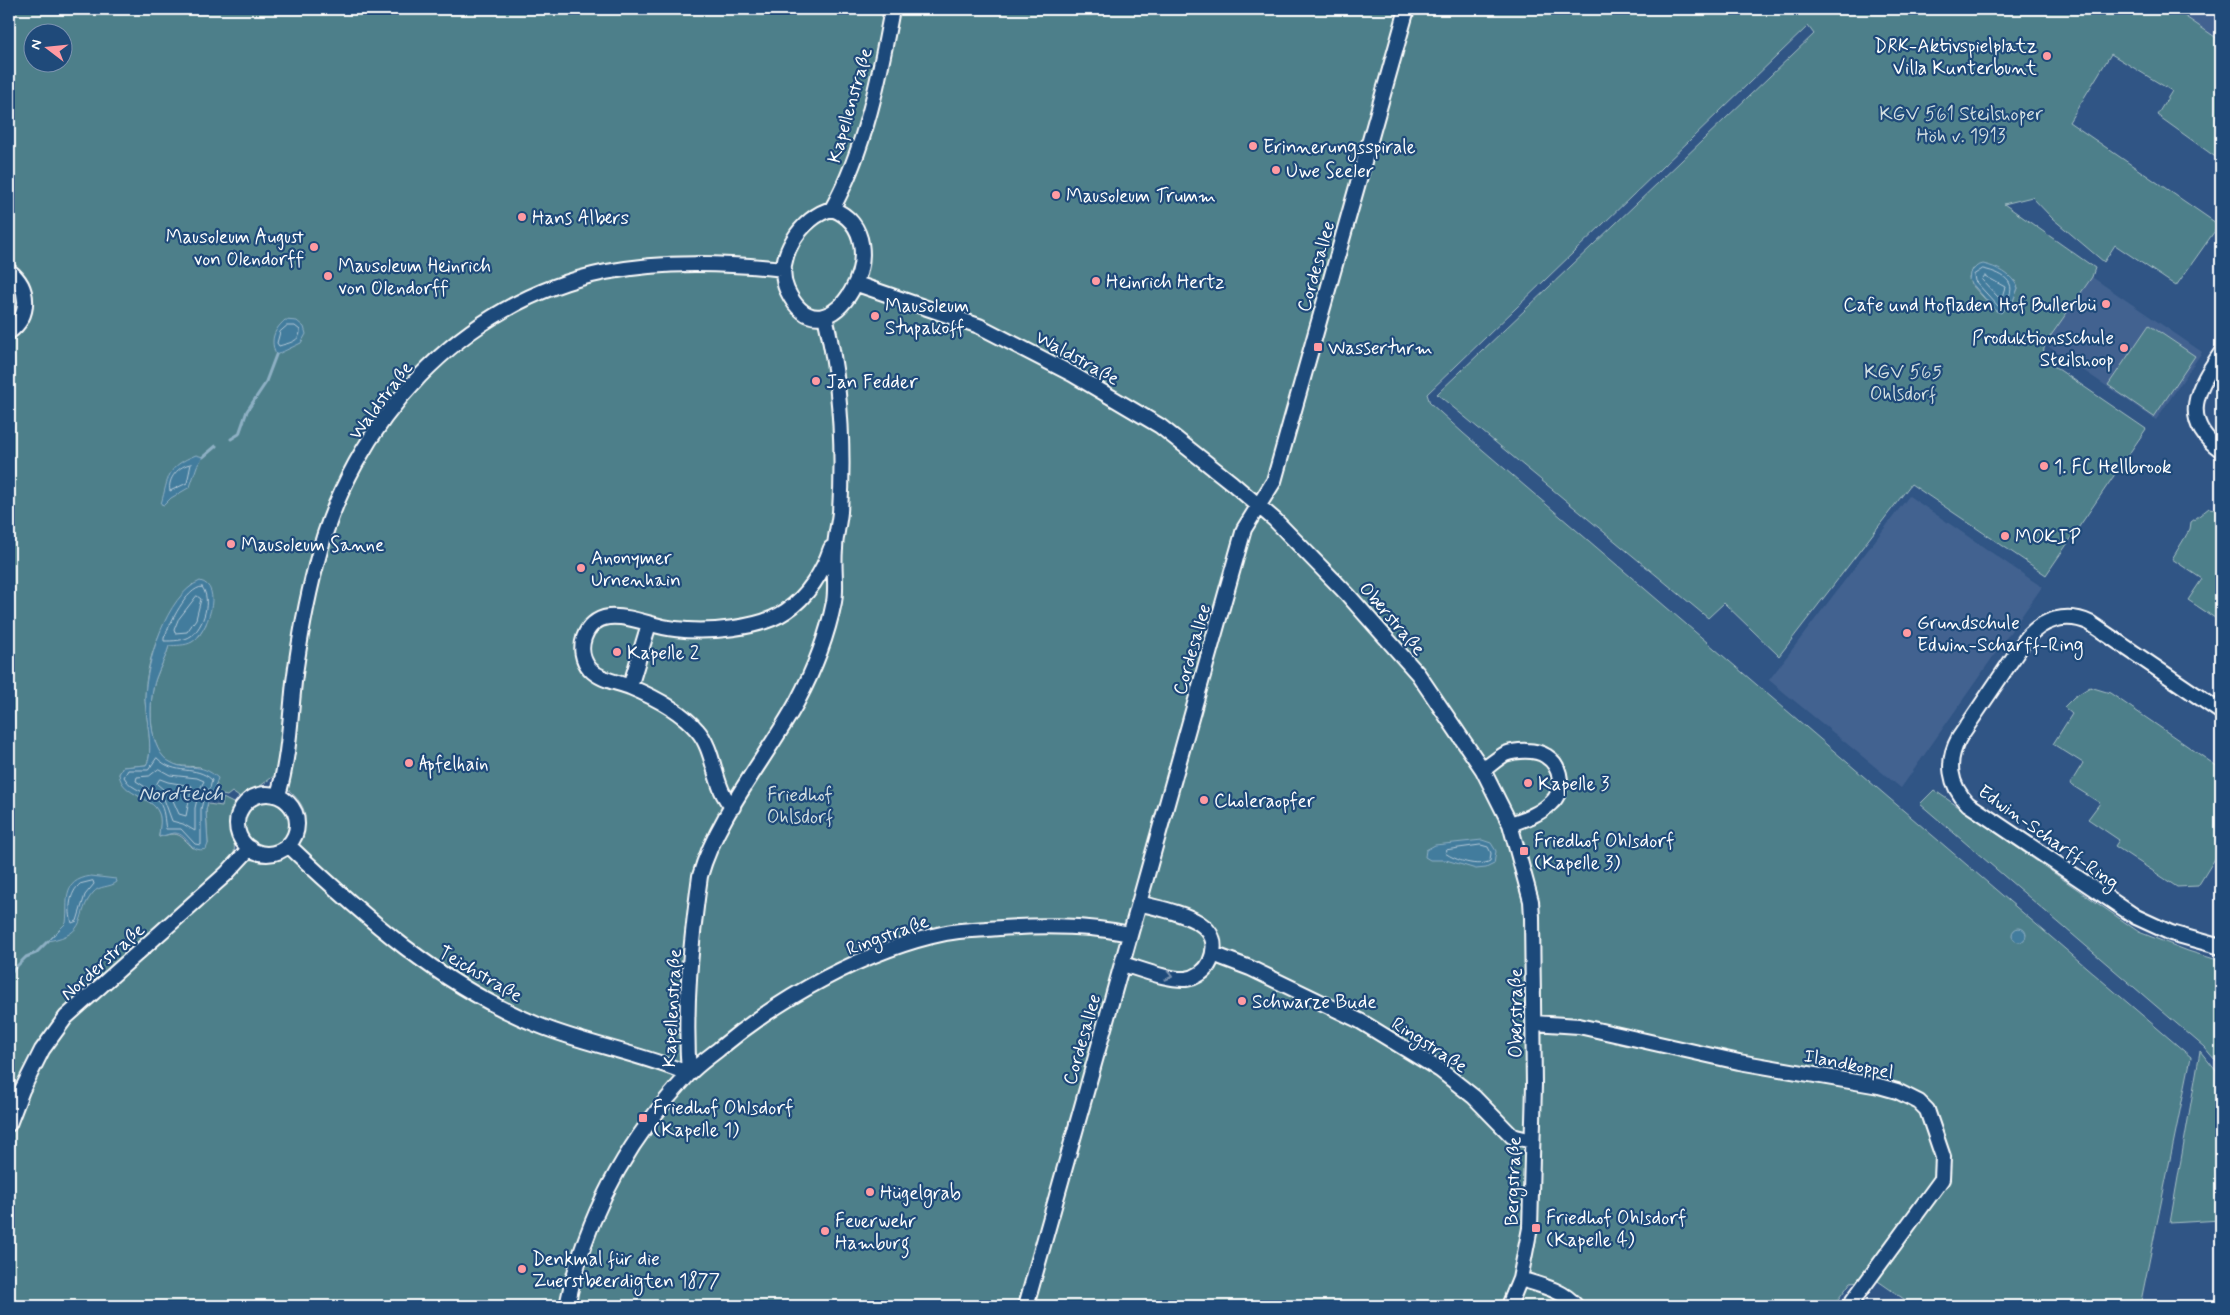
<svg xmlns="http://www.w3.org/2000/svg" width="2230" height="1315" font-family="Mynerve,sans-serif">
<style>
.built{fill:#426290}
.green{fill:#4e7f8a;stroke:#a6bfc4;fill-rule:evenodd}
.water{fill:#437b9d;stroke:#8eb0c4}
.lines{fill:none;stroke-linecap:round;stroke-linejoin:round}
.shore{stroke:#b4cad8;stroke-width:1}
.stream{stroke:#8eb0c4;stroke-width:3}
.minor-casing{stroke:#fff;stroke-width:18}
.minor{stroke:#1f4a7a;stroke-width:14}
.oneway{stroke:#7992af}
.poi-dot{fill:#ff9aa2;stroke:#1f4a7a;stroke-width:2}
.labels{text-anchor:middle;stroke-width:4.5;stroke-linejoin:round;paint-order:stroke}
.poi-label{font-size:19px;fill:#fff;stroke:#1f4a7a;text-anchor:start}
.street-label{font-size:19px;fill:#fff;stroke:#1f4a7a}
.park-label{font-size:19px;fill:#d3dfe2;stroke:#1f4a7a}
.water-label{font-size:20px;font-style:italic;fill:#d0dee6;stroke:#1f4a7a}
</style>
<rect width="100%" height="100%" fill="#305585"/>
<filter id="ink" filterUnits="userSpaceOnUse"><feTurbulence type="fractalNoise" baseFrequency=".02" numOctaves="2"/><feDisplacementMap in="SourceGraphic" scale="10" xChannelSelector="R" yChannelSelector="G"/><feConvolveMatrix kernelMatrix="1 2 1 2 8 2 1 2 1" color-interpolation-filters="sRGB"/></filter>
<g filter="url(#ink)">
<path class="built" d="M2174,9h47v32z
M2092,277l110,75 -46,68 -111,-76z
M1909,496l133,91 -141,201 -132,-108z"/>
<path class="green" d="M9,9h2165l47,32v120l-64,-46 15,-24 -61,-37 -42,68 150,103 -43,61 -61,-41 -11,17 -52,-44 -20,-21 -28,7 91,64 -3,9 -47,67 -3,14 104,71 -100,146 -135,-91 -132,172 -55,-53 -16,15 -271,-224 377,-360 -6,-8 -381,368 3,9 33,30 728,624 -51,249h-226l-39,-27 -24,3 -18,24h-1824zM32,32h30v30h-30zM1973,269l42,12 3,7 -5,13 -17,10 -25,-27 -2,-7zM193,584l13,40 -7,12 -30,10c-3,12 -9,20 -13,32 -8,21 -9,77 17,86 7,3 19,2 27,3l17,17 -4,9 14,3 5,-4 10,7 32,-23c9,10 24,20 29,32 9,21 -13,49 -34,52 -13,2 -23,-1 -35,-4 2,-19 -5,-34 3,-51l-14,-7 -1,8 -14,-2 -2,6 2,34 -15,4c-14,-14 -14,-17 -34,-11 0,-7 3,-14 1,-21 -5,-20 -32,-16 -41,-42l4,-7 23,-2c9,-12 -1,-51 -1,-67 1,-42 19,-84 48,-114z
M2149,325l46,31 -41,61 -46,-32z
M2209,508l12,2v112l-33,-22 14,-21 -30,-20 18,-30 1,-7z
M2090,687l20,6 111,76v80l-23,37 -21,1 -62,-41 4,-6 -31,-21 12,-16 -30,-19 13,-21 -30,-19 19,-30 -8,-7 10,-10z
M1934,790l205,142 49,19 33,10v106l-17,-20 -284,-243z
M243 823a24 24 0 1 1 48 0a24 24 0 1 1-48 0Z
M2200,1051l21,26v143l-51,3z"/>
<path class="water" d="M1983,264c14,3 29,10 35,24l-5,13 -12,12 -5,-2 -27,-31 1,-7 7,-7z
M285,320l12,1 7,6 2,7 -5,9 -25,12c-6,-15 -3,-24 9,-35z
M196,455l7,2 -6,9 -7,21 -19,11 -7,7 -3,-1c8,-28 5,-37 35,-49z
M200,581c24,5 7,53 -8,61 -7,4 -16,3 -23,4 -3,12 -9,20 -13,32 -8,22 -9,74 16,85 17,9 27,-2 46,15l-5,15h-3l-4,17 2,34 -2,5c-17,5 -17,-15 -31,-16 -5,0 -11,3 -16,4 0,-7 2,-13 1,-20 -4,-22 -38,-19 -41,-43l4,-7 23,-2c9,-11 -1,-51 -1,-67 1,-34 21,-103 55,-117z
M1482,840l9,3 5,8 -2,13 -8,4 -10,1 -30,-9h-16l-5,-3 1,-7 9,-5z
M91,876l25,3 1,3c-7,6 -18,3 -24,11 -19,22 -2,40 -45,48l18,-18c3,-22 -6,-42 25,-47z
M2012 935a7 7 0 1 1 14 0a7 7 0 1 1-14 0Z"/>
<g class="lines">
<path class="shore" d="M1983,269c24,5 38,16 19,38l-4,-1 -23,-25 -1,-6z
M1985,276l20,11 -3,10h-4l-16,-17z
M287,326h8l5,4c1,12 -12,13 -21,16l-2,-3 3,-11z
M191,464l-4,19 -17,8c-3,-12 9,-26 21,-27z
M202,587c10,12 2,40 -11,49 -7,5 -19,5 -27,5v-3c6,-14 22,-50 38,-51z
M197,596l4,3 -5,20 -9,13 -12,1 -1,-3 4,-10z
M157,758c19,19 38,6 55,22l-2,8 -5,4 -4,17v36l-6,-1 -14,-15h-15c-2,-9 -1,-19 -7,-27 -10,-11 -27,-10 -35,-25l4,-7h20z
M159,769l11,6 27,3 7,3 -5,10 -4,17v23l-12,-7 -11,-3 -8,-22 -28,-18 1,-4 12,-1z
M160,779l8,3 24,4 -6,30 -7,-2 -8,-18 -14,-12z
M1481,845l7,2 3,6 -1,8c-12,7 -35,-1 -45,-8l2,-3z
M93,881l1,3 -9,11 -8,26 -5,2c-4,-13 -3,-30 8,-39z"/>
<path class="stream" d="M231,439l8,-5 8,-23 18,-27 11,-29
M203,457l13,-11
M9,974l17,-17 10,-4 12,-12"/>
<g class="minor-casing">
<path id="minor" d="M832,209c73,27 -6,165 -45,81 -14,-31 15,-74 45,-81z
M832,209c33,-59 48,-134 60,-200
M9,271c21,16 22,45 0,61
M857,284l122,42 93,48 88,52 72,57 43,37 73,75 70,79 65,96 27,54 21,77 1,16 2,168 -4,143 -10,51 -11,27
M2221,353c-23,34 -43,67 0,97
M630,687l19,-63
M2221,712l-131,-89c-23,-11 -48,-4 -64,16l-67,99c-13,23 -10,47 9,66l168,113 35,16 50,14
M1483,770c7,-5 15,-12 22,-16 11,-4 31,-5 41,2 16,10 19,35 5,47 -11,11 -26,16 -41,21
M237 824a30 30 0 1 1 60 0a30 30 0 1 1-60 0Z
M278,795c11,-37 12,-75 16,-113 5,-39 12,-79 22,-117 35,-142 145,-264 290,-293 59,-11 118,-9 178,-3
M733,807c-20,-18 -17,-56 -36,-77 -17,-20 -43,-33 -67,-43 -13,-5 -30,-7 -40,-18 -16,-18 -6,-49 19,-52 22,-2 44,10 66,12 31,4 85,0 111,-18 21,-14 37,-39 45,-63
M288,845c75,71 153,141 250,180 49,20 102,28 151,49
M1213,954l37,14 110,53 80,49 34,27 38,39 20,5
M1122,964c19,5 44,16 64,15 10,-1 20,-8 24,-17 19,-44 -43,-51 -71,-59
M1534,1023l45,3 160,36 140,24 18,5 22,11 8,8 16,47 -1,22 -93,127
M689,1074c-5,-66 2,-132 11,-198 17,-60 67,-119 97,-174 17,-32 30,-65 37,-100 3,-17 -1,-35 1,-53 0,-12 4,-25 5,-37 4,-64 0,-133 -15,-196
M9,1124l13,-34 20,-40 24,-33 160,-143 24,-26
M1520,1279c20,6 43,11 56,27
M567,1306c18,-89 59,-164 121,-231 9,-10 21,-18 31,-26 62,-52 148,-100 227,-116 13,-3 28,-3 41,-4 48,-4 96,-5 143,5
M1026,1306l218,-777 30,-48 133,-472
M2221,1306v-1"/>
</g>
<use href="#minor" class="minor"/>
</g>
<defs><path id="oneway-chevron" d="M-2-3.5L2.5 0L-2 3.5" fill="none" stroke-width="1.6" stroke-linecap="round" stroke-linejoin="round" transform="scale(1.25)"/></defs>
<use class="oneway" href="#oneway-chevron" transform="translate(1169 976) rotate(14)"/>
</g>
<g class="poi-dot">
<circle cx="2047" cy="56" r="5"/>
<circle cx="1253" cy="146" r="5"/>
<circle cx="1276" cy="170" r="5"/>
<circle cx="1056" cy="195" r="5"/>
<circle cx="522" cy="217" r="5"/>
<circle cx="314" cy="247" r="5"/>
<circle cx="328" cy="276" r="5"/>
<circle cx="1096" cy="281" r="5"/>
<circle cx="2106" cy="304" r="5"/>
<circle cx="875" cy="316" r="5"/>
<rect x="1313" y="342" width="10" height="10" rx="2.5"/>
<circle cx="2124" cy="348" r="5"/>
<circle cx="816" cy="381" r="5"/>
<circle cx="2044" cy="466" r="5"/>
<circle cx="2005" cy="536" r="5"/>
<circle cx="231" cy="544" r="5"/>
<circle cx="581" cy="568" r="5"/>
<circle cx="1907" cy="633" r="5"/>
<circle cx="617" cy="652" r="5"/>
<circle cx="409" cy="763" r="5"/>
<circle cx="1528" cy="783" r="5"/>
<circle cx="1204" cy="800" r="5"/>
<rect x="1519" y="846" width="10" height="10" rx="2.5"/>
<circle cx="1242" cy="1001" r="5"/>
<rect x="638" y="1113" width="10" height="10" rx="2.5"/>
<circle cx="870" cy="1192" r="5"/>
<rect x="1531" y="1223" width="10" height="10" rx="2.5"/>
<circle cx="825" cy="1231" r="5"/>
<circle cx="522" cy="1269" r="5"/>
</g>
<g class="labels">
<g class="poi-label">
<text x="2037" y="52" text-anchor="end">DRK-Aktivspielplatz<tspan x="2037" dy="22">Villa Kunterbunt</tspan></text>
<text x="1263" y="153">Erinnerungsspirale</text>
<text x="1286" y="177">Uwe Seeler</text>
<text x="1066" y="202">Mausoleum Trumm</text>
<text x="532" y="224">Hans Albers</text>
<text x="304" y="243" text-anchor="end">Mausoleum August<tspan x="304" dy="22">von Olendorff</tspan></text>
<text x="338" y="272">Mausoleum Heinrich<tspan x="338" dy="22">von Olendorff</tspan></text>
<text x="1106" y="288">Heinrich Hertz</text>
<text x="2096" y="311" text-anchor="end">Cafe und Hofladen Hof Bullerbü</text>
<text x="885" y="312">Mausoleum<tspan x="885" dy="22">Stupakoff</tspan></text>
<text x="2114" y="344" text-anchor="end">Produktionsschule<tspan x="2114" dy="22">Steilshoop</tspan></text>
<text x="1328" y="354">Wasserturm</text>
<text x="826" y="388">Jan Fedder</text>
<text x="2054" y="473">1. FC Hellbrook</text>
<text x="2015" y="543">MOKIP</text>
<text x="241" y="551">Mausoleum Sanne</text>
<text x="591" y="564">Anonymer<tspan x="591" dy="22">Urnenhain</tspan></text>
<text x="1917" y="629">Grundschule<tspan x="1917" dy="22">Edwin-Scharff-Ring</tspan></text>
<text x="627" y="659">Kapelle 2</text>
<text x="419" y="770">Apfelhain</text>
<text x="1538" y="790">Kapelle 3</text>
<text x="1214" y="807">Choleraopfer</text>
<text x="1534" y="847">Friedhof Ohlsdorf<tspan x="1534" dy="22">(Kapelle 3)</tspan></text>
<text x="1252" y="1008">Schwarze Bude</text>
<text x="653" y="1114">Friedhof Ohlsdorf<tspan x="653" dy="22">(Kapelle 1)</tspan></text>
<text x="880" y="1199">Hügelgrab</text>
<text x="1546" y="1224">Friedhof Ohlsdorf<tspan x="1546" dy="22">(Kapelle 4)</tspan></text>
<text x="835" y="1227">Feuerwehr<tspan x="835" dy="22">Hamburg</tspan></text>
<text x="532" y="1265">Denkmal für die<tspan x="532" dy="22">Zuerstbeerdigten 1877</tspan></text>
</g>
<g class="street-label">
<text transform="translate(849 105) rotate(-74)" y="7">Kapellenstraße</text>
<text transform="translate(1315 266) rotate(-74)" y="7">Cordesallee</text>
<text transform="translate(1078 357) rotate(29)" y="7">Waldstraße</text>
<text transform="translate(380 400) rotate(-53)" y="7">Waldstraße</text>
<text transform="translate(1393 618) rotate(49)" y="7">Oberstraße</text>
<text transform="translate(1191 649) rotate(-74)" y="7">Cordesallee</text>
<text transform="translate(2049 836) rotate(35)" y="7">Edwin-Scharff-Ring</text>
<text transform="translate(887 934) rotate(-20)" y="7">Ringstraße</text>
<text transform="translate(102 961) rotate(-42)" y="7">Norderstraße</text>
<text transform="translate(481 973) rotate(30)" y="7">Teichstraße</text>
<text transform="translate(671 1008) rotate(-87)" y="7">Kapellenstraße</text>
<text transform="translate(1515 1013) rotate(-90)" y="7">Oberstraße</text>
<text transform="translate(1081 1039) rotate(-74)" y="7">Cordesallee</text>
<text transform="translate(1430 1044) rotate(33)" y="7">Ringstraße</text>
<text transform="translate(1849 1063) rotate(11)" y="7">Ilandkoppel</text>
<text transform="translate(1512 1181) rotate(-88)" y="7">Bergstraße</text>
</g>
<g class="park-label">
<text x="1961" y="120">KGV 561 Steilshoper<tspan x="1961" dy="22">Höh v. 1913</tspan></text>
<text x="1903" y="378">KGV 565<tspan x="1903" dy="22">Ohlsdorf</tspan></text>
<text x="800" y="801">Friedhof<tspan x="800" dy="22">Ohlsdorf</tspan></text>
</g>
<g class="water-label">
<text x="181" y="800">Nordteich</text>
</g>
</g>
<rect width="2230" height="1315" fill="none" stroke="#1f4a7a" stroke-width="30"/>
<rect x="15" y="15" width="2200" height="1285" fill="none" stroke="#fff" stroke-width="2" filter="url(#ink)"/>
<g transform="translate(48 48) rotate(286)"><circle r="24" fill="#1f4a7a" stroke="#7992af"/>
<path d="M0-4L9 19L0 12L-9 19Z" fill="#ff9aa2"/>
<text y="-8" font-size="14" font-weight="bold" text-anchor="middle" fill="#ffffff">N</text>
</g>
</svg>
